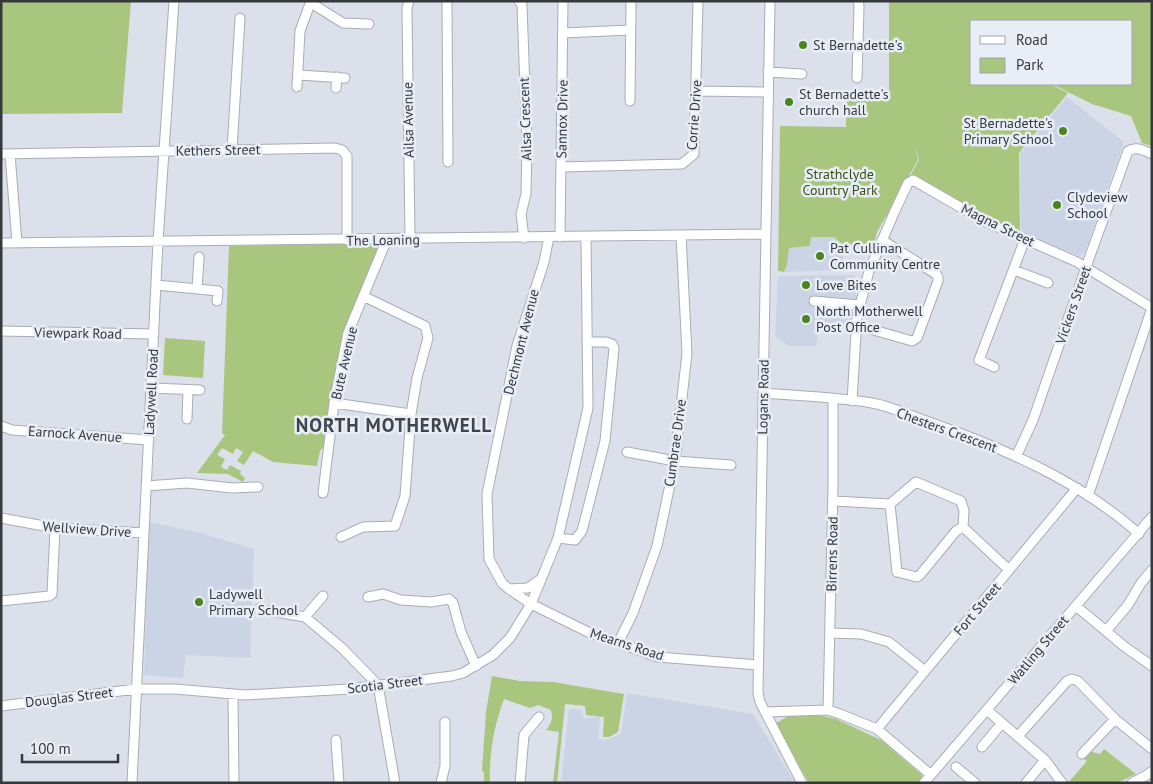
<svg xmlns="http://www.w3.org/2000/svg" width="1153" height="784" font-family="'PT Sans',sans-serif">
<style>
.built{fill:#cbd4e4}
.green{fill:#a9c67f}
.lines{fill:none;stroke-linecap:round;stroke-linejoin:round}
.minor-casing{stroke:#a8adb6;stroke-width:11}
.minor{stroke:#fff;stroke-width:9}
.poi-dot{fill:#4b841e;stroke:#e8eef7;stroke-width:2}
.labels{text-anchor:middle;stroke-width:5;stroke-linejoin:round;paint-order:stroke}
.poi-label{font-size:14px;fill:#36383c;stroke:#e8eef7;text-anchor:start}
.street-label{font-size:14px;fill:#36383c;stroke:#e8eef7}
.park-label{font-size:14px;fill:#3b4f14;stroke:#e8eef7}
.district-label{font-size:19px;font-weight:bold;letter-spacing:1px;fill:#40444c;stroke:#e8eef7}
</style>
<rect width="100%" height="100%" fill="#dbe0ea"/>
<path class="built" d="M1067,97l57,45 -39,110 -6,4 -58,-24 -1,-78z
M811,237h24l9,9 -2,24 -58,2 3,-7 2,-17 21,-2z
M854,275l3,34 -5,22h-34l-2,15h-27l-14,-10 3,-60z
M149,522l48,10 57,17 -4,109 -64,-3 -3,23 -39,-3z
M627,693l126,21 42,69h-234l8,-74 12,1 3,9 16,-3 -2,23 7,1 16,-6z"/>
<path class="green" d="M1,1h130l-9,112 -121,1z
M889,1h263v145l-10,-3 -11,-27 -39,-12 -40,-20h80v-63h-160v63h78l18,9 -49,60 1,79 -33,-13 -35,-19 -41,-26 8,-14 -4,-14 3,14 -41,72 -4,16 -29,-2 -10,-9h-23l-1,9 -21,2 -2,17 -3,7 -6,-1 2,-145 66,1 1,-30h42z
M374,243l5,2v5l-23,56 -27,134 -9,11 -3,15 -44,-4 -20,-11 -9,14 -7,-4 6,-9 -7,-4 -3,6 -11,-6 -5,7 8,4 -4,8 6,3 3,-5 11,6 -1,3 5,4 -2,4 -15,-8 -31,-1 28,-38 -3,-2 7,-187z
M165,338l40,3 -2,37 -40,-3z
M492,676l28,5 33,1 71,12 -6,38 -9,5h-6l1,-20 -18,-2 -1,-9 -20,-2 -8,79h-4l6,-51 -13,-2c6,-7 7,-12 5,-20l-13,-5 -8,3 -26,-9c-10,27 -15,54 -14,84h-6v-11l-2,-1 4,-59z
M790,715h28l18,4 45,21 41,35v2l-4,6h-109l-34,-59z
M1104,749l32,25 -19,9h-49l19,-22 -4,-3 6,-7 11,3z"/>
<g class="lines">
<g class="minor-casing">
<path id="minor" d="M409,1l-2,7 3,231
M447,1l1,161
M519,1l3,4 5,140 -1,49 -5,20 3,24
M770,1l-12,692 2,9 42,81
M311,3l32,20 26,1
M563,33l67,-3
M768,72l34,2
M299,75l46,3
M857,78l2,-72 -1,-5
M297,87l3,-56 11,-30
M336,88l1,-11
M696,91l72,1
M630,101l1,-100
M232,150l8,-132
M1,154l334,-6 7,2 5,6v84
M10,154l7,89
M561,167l121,-3 12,-10 4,-153
M549,237l-5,25 -27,84 -30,148 2,65 13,24 7,6 22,15 59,29 68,24 100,8
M560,237l3,-236
M1,243l764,-9
M1014,270l34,13
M157,285l61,6 -1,10
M197,289l2,-32
M814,301l46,4
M856,325l56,16 5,-3 21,-57v-4l-2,-3 -54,-34
M1,331l153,3
M994,367l-15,-7 46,-121
M152,388l48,2
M763,393c36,3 74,4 109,10 18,3 37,12 54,18 75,26 153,59 213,113
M852,401l5,-84 12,-46 25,-58 14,-30 5,-3 73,42 91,40 75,46
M334,403l77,11
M187,419l1,-29
M1,426l11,4 137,10
M627,452l48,9 56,4
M1016,457l17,-37 53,-153 42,-116c8,-5 15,-1 24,3
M146,486l41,-3 45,5 26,-1
M323,493l11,-90 14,-70 39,-94
M1088,496l64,-188
M833,501l57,3 26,-22 45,19 3,10 -1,16 46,43
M890,504l7,68 20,5 3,-2 36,-44 7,-4
M1,518l54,10 89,5
M341,537l22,-10 32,-1 10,-30 6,-82 6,-36 11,-40 -3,-12 -62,-30
M558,538l17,2 7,-9 23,-90 9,-93 -2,-4 -6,-2h-19
M509,589l19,-1 13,-9
M368,597l15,-3 18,6 30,2 18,-3 4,4 8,29 15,34
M1,601l48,-5 3,-2 3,-66
M1076,606l49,41 27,19
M259,609l46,8 37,31 36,37 17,98
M305,617l18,-21
M1106,631l22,-26 13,-22 11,-13
M830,633l31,1 28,8 36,29
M618,643l15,-30 24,-67 18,-85 12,-108 -6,-118
M233,694l1,89
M1,706l135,-17h39l70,6 105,-6 102,-13 11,-3 30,-18 17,-17 21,-34 27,-66 30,-130 -2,-171
M828,710l5,-225v-86
M987,710l58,50 17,23
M765,712l63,-2 12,4 37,15 54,46
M877,729l200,-241
M1018,736l49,-55 5,-2 6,2 37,38 37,30
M336,740l3,43
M982,747l20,-24
M1082,754l33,-35
M956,767l19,16
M132,783l26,-542 16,-240
M441,783l4,-17v-44
M520,783l4,-48 15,-18
M924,783l228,-266
M1026,783l19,-23
M1132,783l15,-8 5,-4"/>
</g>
<use href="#minor" class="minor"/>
</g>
<g class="poi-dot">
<circle cx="803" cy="45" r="5"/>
<circle cx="789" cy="102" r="5"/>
<circle cx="1063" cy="131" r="5"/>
<circle cx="1057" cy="205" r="5"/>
<circle cx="820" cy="256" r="5"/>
<circle cx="806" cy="285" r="5"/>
<circle cx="806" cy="319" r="5"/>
<circle cx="199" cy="602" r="5"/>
</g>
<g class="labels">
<g class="poi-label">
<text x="813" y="50">St Bernadette's</text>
<text x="799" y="99">St Bernadette's<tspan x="799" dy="16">church hall</tspan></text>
<text x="1053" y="128" text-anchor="end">St Bernadette's<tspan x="1053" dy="16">Primary School</tspan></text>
<text x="1067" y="202">Clydeview<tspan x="1067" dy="16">School</tspan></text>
<text x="830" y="253">Pat Cullinan<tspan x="830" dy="16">Community Centre</tspan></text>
<text x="816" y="290">Love Bites</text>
<text x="816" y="316">North Motherwell<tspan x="816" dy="16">Post Office</tspan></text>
<text x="209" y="599">Ladywell<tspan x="209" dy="16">Primary School</tspan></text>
</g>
<g class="street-label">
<text transform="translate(694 115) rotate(-86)" y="5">Corrie Drive</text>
<text transform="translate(525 119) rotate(-92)" y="5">Ailsa Crescent</text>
<text transform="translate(562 119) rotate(-89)" y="5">Sannox Drive</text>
<text transform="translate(408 120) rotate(-91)" y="5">Ailsa Avenue</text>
<text transform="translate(218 150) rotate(-1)" y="5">Kethers Street</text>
<text transform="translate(998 225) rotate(26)" y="5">Magna Street</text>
<text transform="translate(383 240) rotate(-1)" y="5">The Loaning</text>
<text transform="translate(1073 305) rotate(-71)" y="5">Vickers Street</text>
<text transform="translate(78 333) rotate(1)" y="5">Viewpark Road</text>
<text transform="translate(521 342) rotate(-76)" y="5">Dechmont Avenue</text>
<text transform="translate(344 363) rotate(-77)" y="5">Bute Avenue</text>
<text transform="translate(151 392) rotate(-87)" y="5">Ladywell Road</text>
<text transform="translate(763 397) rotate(-89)" y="5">Logans Road</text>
<text transform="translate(947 430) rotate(20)" y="5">Chesters Crescent</text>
<text transform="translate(75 434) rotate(4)" y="5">Earnock Avenue</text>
<text transform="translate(675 443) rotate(-82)" y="5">Cumbrae Drive</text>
<text transform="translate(87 529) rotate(4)" y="5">Wellview Drive</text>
<text transform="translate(832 554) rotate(-89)" y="5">Birrens Road</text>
<text transform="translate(977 609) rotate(-50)" y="5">Fort Street</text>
<text transform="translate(627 644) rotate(18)" y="5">Mearns Road</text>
<text transform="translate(1038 650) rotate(-50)" y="5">Watling Street</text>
<text transform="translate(385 684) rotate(-7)" y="5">Scotia Street</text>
<text transform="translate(69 697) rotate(-7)" y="5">Douglas Street</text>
</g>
<g class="park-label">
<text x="840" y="179">Strathclyde<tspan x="840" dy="16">Country Park</tspan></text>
</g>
<g class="district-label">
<text x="394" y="432">NORTH MOTHERWELL</text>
</g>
</g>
<rect width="1153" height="784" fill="none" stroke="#36383c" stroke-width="5"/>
<rect x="970" y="20" width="162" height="65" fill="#e8eef7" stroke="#a1a5ac"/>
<rect x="980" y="36" width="25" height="8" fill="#ffffff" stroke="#a1a5ac"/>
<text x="1016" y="45" font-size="15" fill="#36383c">Road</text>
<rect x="980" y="58" width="25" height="15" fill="#a9c67f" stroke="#a1a5ac"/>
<text x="1016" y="70" font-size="15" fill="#36383c">Park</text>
<path d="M22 754v8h96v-8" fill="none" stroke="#36383c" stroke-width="2.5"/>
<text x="30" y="754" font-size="15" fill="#36383c" stroke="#e8eef7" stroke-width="4" paint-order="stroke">100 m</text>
</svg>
